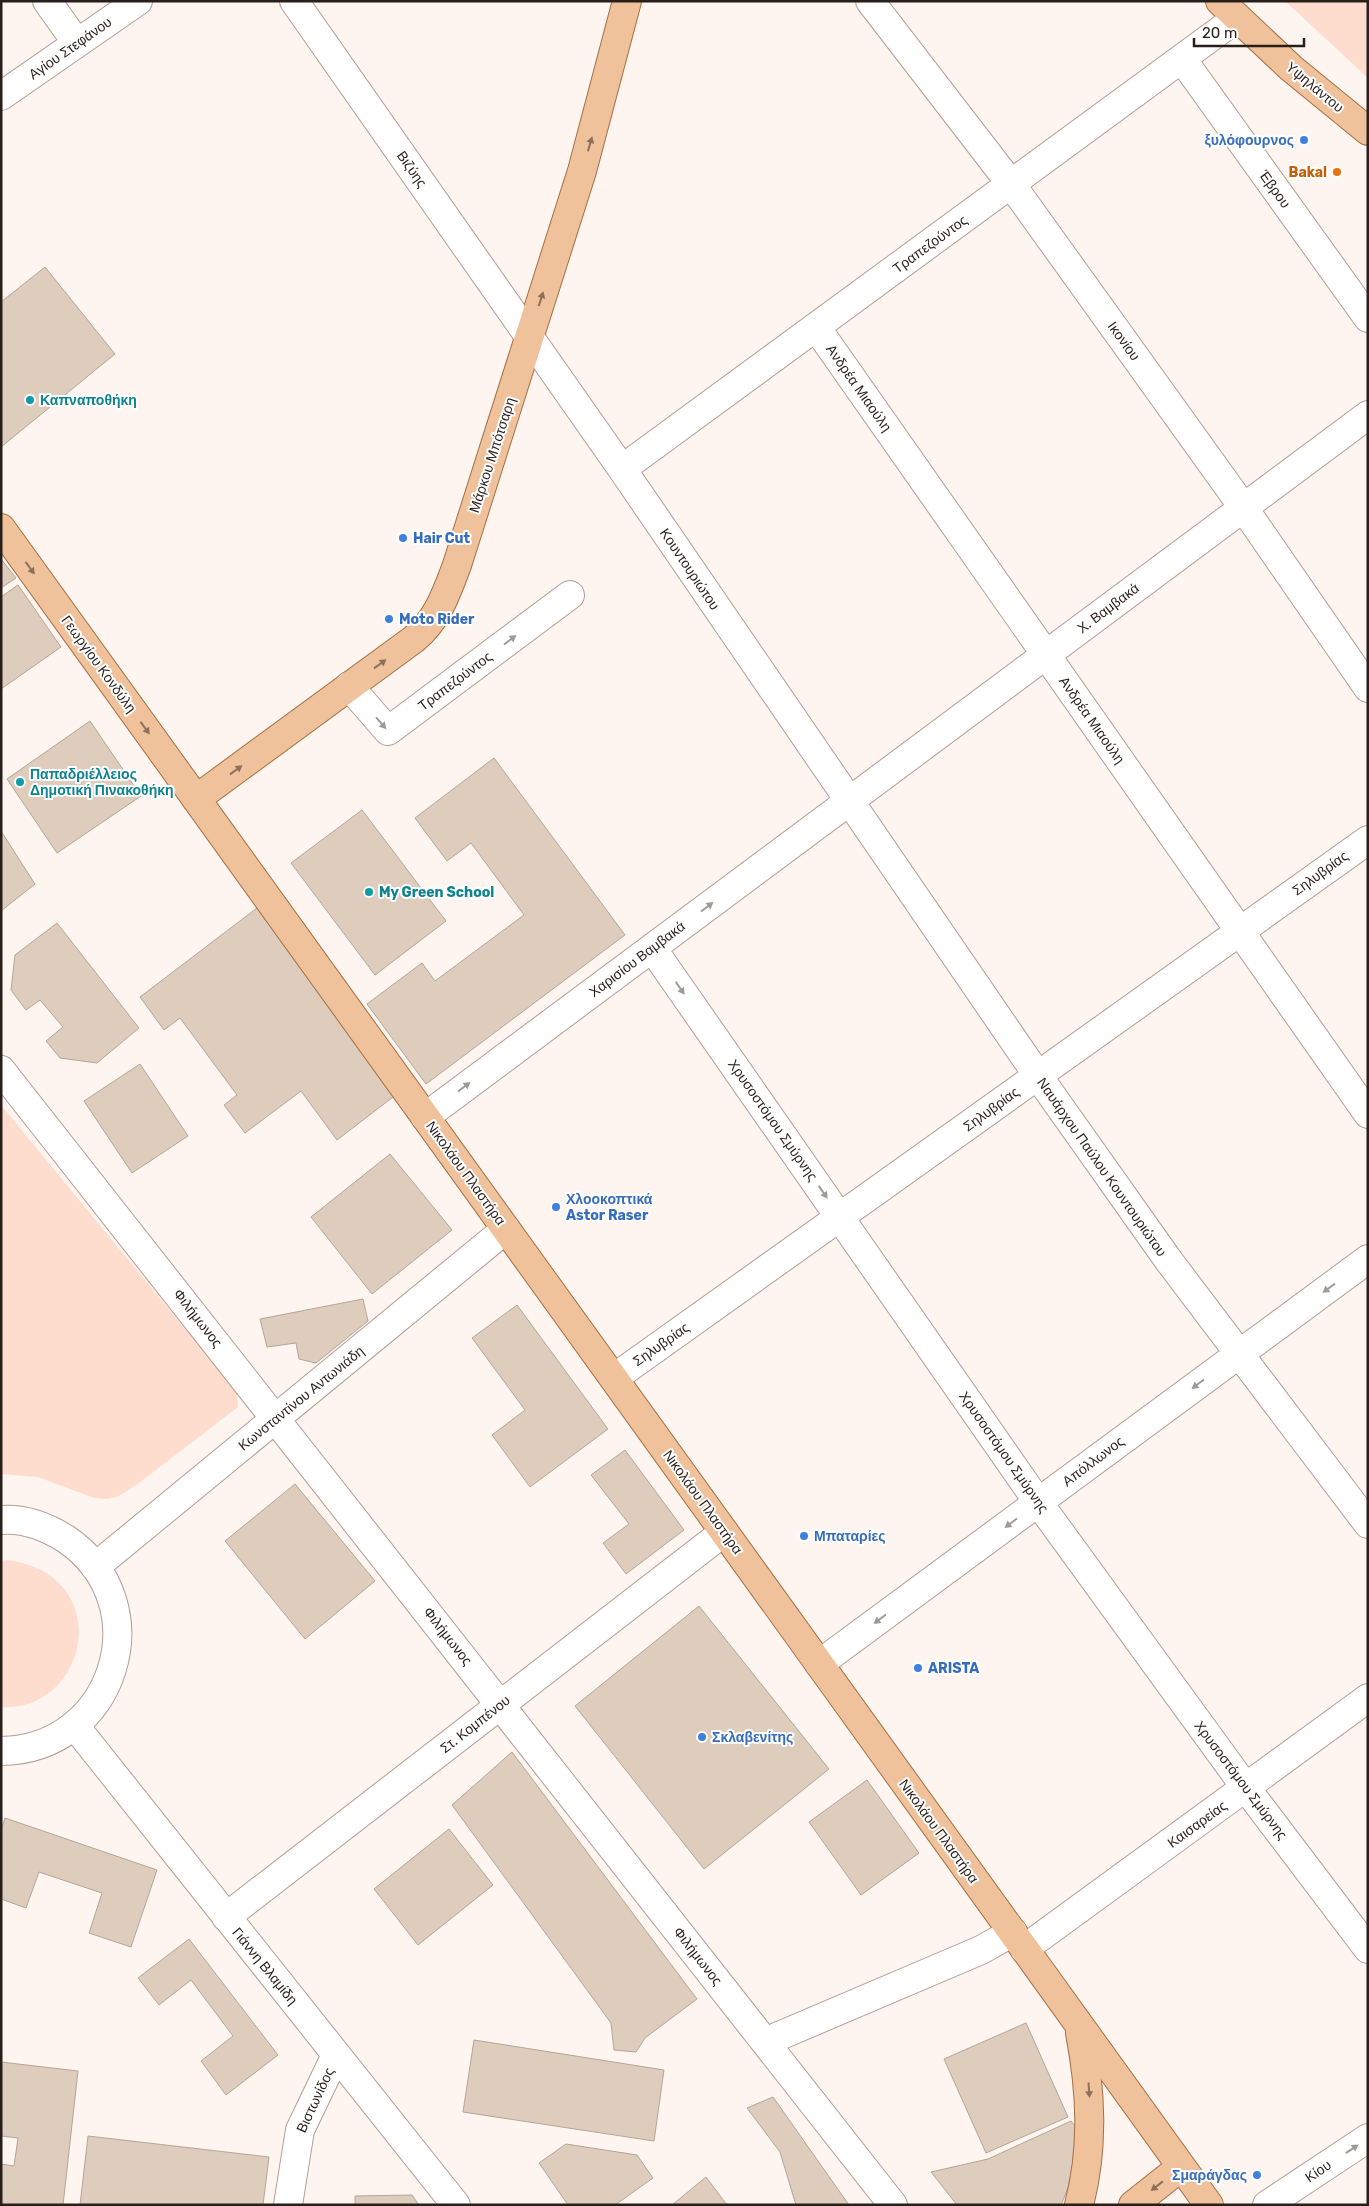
<svg xmlns="http://www.w3.org/2000/svg" width="1369" height="2206" font-family="Rubik,sans-serif">
<style>
.green{fill:#fedcce}
.building{fill:#decdbc;stroke:#b5a594}
.lines{fill:none;stroke-linecap:round;stroke-linejoin:round}
.minor-casing{stroke:#b49d93;stroke-width:30}
.major-casing{stroke:#a46f43;stroke-width:30}
.minor{stroke:#fff;stroke-width:28}
.major{stroke:#f0c29b;stroke-width:28}
.oneway{fill:#8c705b}
.oneway2{fill:#9e9a98}
.shop-dot{fill:#3f7fe0;stroke:#fff;stroke-width:2}
.food-dot{fill:#e8710a;stroke:#fff;stroke-width:2}
.culture-dot{fill:#0f9aa8;stroke:#fff;stroke-width:2}
.labels{text-anchor:middle;stroke-width:4;stroke-linejoin:round;paint-order:stroke}
.street-label{font-size:14px;fill:#281f1b;stroke:#fff}
.shop-label{font-size:14px;font-weight:bold;fill:#366cbe;stroke:#fff;text-anchor:start}
.food-label{font-size:14px;font-weight:bold;fill:#c56008;stroke:#fff;text-anchor:end}
.culture-label{font-size:14px;font-weight:bold;fill:#0d838f;stroke:#fff;text-anchor:start}
</style>
<rect width="100%" height="100%" fill="#fef4f0"/>
<path class="green" d="M1285,1h83v77z
M1,1105l236,287 1,15 -99,76 -20,13 -12,3 -13,-1 -56,-21 -37,-3z
M9,1560c15,3 30,7 43,17 55,43 19,135 -51,130v-146z"/>
<path class="building" d="M45,267l70,87 -114,93v-145z
M1,559l15,19 -15,10z
M18,585l43,62 -60,42v-92z
M90,721l51,75 -84,57 -50,-74z
M494,758l131,177 -199,149 -59,-80 55,-41 13,18 89,-66 -53,-72 -24,18 -32,-43z
M362,810l84,111 -71,54 -84,-112z
M1,831l34,53 -34,27z
M257,908l140,186 -60,46 -36,-49 -56,42 -21,-28 13,-10 -57,-77 -16,12 -24,-33z
M57,923l82,105 -42,35 -37,-5 -14,-17 17,-14 -23,-27 -14,10 -15,-20 4,-35z
M140,1064l48,72 -56,37 -48,-72z
M390,1154l62,76 -80,64 -61,-77z
M363,1299l5,22 -52,42 -17,-4 -3,-16 -29,4 -7,-28z
M517,1305l91,124 -78,58 -38,-52 33,-25 -53,-72z
M625,1450l59,80 -58,44 -23,-31 26,-19 -38,-49z
M295,1484l80,97 -70,58 -80,-98z
M699,1606l130,163 -125,100 -129,-163z
M512,1752l185,247 -52,39 -9,14 -22,-2 -3,-27 -159,-218z
M867,1780l52,73 -58,42 -52,-73z
M5,1818l152,52 -26,77 -42,-14 13,-40 -63,-21 -13,36 -25,-9v-68z
M449,1829l44,56 -75,60 -44,-56z
M189,1939l89,116 -52,40 -25,-34 32,-25 -42,-56 -32,25 -21,-27z
M1026,2023l42,94 -82,36 -42,-94z
M474,2040l190,30 -10,71 -191,-29z
M1,2062l77,9 -15,134h-62v-41l13,2 4,-28 -17,-2z
M773,2097l76,108h-53l-16,-53 -33,-44z
M1071,2121l8,10 -11,57 -7,17h-104l-26,-33 57,-13z
M88,2136l181,21 -6,48h-183z
M566,2144l71,11 16,23 -38,27h-47l-29,-42z
M706,2177l21,28h-55z
M412,2195l7,10h-64v-9z"/>
<g class="lines">
<g class="minor-casing">
<path id="minor" d="M47,1l30,42
M294,1l328,468 416,607 131,185 199,263
M870,1l141,183 232,323 125,181
M1182,59l186,259
M1,96l137,-95
M816,327l552,787
M622,469l615,-451
M349,686l39,45 182,-136
M652,948l386,554 208,286 122,161
M1,1070l892,1135
M425,1117l943,-702
M614,1378l754,-538
M1,1520c23,-2 46,7 65,19 95,65 49,211 -65,212
M95,1567l411,-338
M819,1664l549,-405
M75,1726l381,479
M226,1917l498,-385
M1024,1949l344,-251
M765,2042l216,-92 32,-18
M288,2205l12,-75 36,-75
M1267,2205l101,-67"/>
</g>
<g class="major-casing">
<path id="major" d="M1220,1l71,67 77,63
M1,528l1208,1677
M196,799l218,-160c24,-20 32,-45 43,-74l125,-394 45,-170
M1079,2205c15,-58 12,-114 1,-172
M1133,2205l48,-38"/>
</g>
<use href="#minor" class="minor"/>
<use href="#major" class="major"/>
</g>
<defs><path id="oneway-solid" d="M-6-.8H1V-3.2L6.5 0L1 3.2V.8H-6Z" transform="scale(1.25)"/></defs>
<g class="oneway">
<use href="#oneway-solid" transform="translate(590 144) rotate(-74)"/>
<use href="#oneway-solid" transform="translate(541 299) rotate(-72)"/>
<use href="#oneway-solid" transform="translate(30 568) rotate(54)"/>
<use href="#oneway-solid" transform="translate(380 664) rotate(-36)"/>
<use href="#oneway-solid" transform="translate(145 728) rotate(54)"/>
<use href="#oneway-solid" transform="translate(236 770) rotate(-36)"/>
<use href="#oneway-solid" transform="translate(1089 2090) rotate(86)"/>
<use href="#oneway-solid" transform="translate(1157 2186) rotate(142)"/>
</g>
<g class="oneway2">
<use href="#oneway-solid" transform="translate(510 640) rotate(-37)"/>
<use href="#oneway-solid" transform="translate(381 723) rotate(49)"/>
<use href="#oneway-solid" transform="translate(707 907) rotate(-37)"/>
<use href="#oneway-solid" transform="translate(680 988) rotate(55)"/>
<use href="#oneway-solid" transform="translate(464 1087) rotate(-37)"/>
<use href="#oneway-solid" transform="translate(823 1192) rotate(55)"/>
<use href="#oneway-solid" transform="translate(1329 1288) rotate(144)"/>
<use href="#oneway-solid" transform="translate(1198 1384) rotate(143)"/>
<use href="#oneway-solid" transform="translate(1011 1523) rotate(143)"/>
<use href="#oneway-solid" transform="translate(880 1619) rotate(143)"/>
<use href="#oneway-solid" transform="translate(1352 2149) rotate(-34)"/>
</g>
<g class="shop-dot">
<circle cx="1304" cy="140" r="5"/>
<circle cx="403" cy="538" r="5"/>
<circle cx="389" cy="619" r="5"/>
<circle cx="556" cy="1207" r="5"/>
<circle cx="804" cy="1536" r="5"/>
<circle cx="918" cy="1668" r="5"/>
<circle cx="702" cy="1737" r="5"/>
<circle cx="1257" cy="2175" r="5"/>
</g>
<circle class="food-dot" cx="1337" cy="172" r="5"/>
<g class="culture-dot">
<circle cx="30" cy="400" r="5"/>
<circle cx="20" cy="782" r="5"/>
<circle cx="369" cy="892" r="5"/>
</g>
<g class="labels">
<g class="street-label">
<text transform="translate(70 48) rotate(-35)" y="5">Αγίου Στεφάνου</text>
<text transform="translate(1315 87) rotate(40)" y="5">Υψηλάντου</text>
<text transform="translate(412 169) rotate(55)" y="5">Βιζύης</text>
<text transform="translate(1275 189) rotate(54)" y="5">Έβρου</text>
<text transform="translate(930 244) rotate(-36)" y="5">Τραπεζούντος</text>
<text transform="translate(1124 341) rotate(54)" y="5">Ικονίου</text>
<text transform="translate(859 388) rotate(55)" y="5">Ανδρέα Μιαούλη</text>
<text transform="translate(492 455) rotate(-72)" y="5">Μάρκου Μπότσαρη</text>
<text transform="translate(690 569) rotate(56)" y="5">Κουντουριώτου</text>
<text transform="translate(1108 608) rotate(-37)" y="5">Χ. Βαμβακά</text>
<text transform="translate(99 664) rotate(54)" y="5">Γεωργίου Κονδύλη</text>
<text transform="translate(455 681) rotate(-37)" y="5">Τραπεζούντος</text>
<text transform="translate(1092 720) rotate(55)" y="5">Ανδρέα Μιαούλη</text>
<text transform="translate(1320 873) rotate(-36)" y="5">Σηλυβρίας</text>
<text transform="translate(637 959) rotate(-37)" y="5">Χαρισίου Βαμβακά</text>
<text transform="translate(991 1109) rotate(-36)" y="5">Σηλυβρίας</text>
<text transform="translate(773 1120) rotate(55)" y="5">Χρυσοστόμου Σμύρνης</text>
<text transform="translate(1102 1167) rotate(55)" y="5">Ναυάρχου Παύλου Κουντουριώτου</text>
<text transform="translate(466 1173) rotate(54)" y="5">Νικολάου Πλαστήρα</text>
<text transform="translate(198 1318) rotate(52)" y="5">Φιλήμωνος</text>
<text transform="translate(661 1344) rotate(-35)" y="5">Σηλυβρίας</text>
<text transform="translate(301 1398) rotate(-39)" y="5">Κωνσταντίνου Αντωνιάδη</text>
<text transform="translate(1004 1452) rotate(55)" y="5">Χρυσοστόμου Σμύρνης</text>
<text transform="translate(1093 1461) rotate(-37)" y="5">Απόλλωνος</text>
<text transform="translate(703 1502) rotate(54)" y="5">Νικολάου Πλαστήρα</text>
<text transform="translate(448 1636) rotate(52)" y="5">Φιλήμωνος</text>
<text transform="translate(475 1724) rotate(-38)" y="5">Στ. Κομπένου</text>
<text transform="translate(1241 1780) rotate(53)" y="5">Χρυσοστόμου Σμύρνης</text>
<text transform="translate(1197 1824) rotate(-36)" y="5">Καισαρείας</text>
<text transform="translate(939 1831) rotate(54)" y="5">Νικολάου Πλαστήρα</text>
<text transform="translate(698 1956) rotate(52)" y="5">Φιλήμωνος</text>
<text transform="translate(265 1966) rotate(51)" y="5">Γιάννη Βλαμίδη</text>
<text transform="translate(315 2100) rotate(-65)" y="5">Βιστωνίδος</text>
<text transform="translate(1318 2171) rotate(-34)" y="5">Κίου</text>
</g>
<g class="shop-label">
<text x="1294" y="145" text-anchor="end">ξυλόφουρνος</text>
<text x="413" y="543">Hair Cut</text>
<text x="399" y="624">Moto Rider</text>
<text x="566" y="1204">Χλοοκοπτικά<tspan x="566" dy="16">Astor Raser</tspan></text>
<text x="814" y="1541">Μπαταρίες</text>
<text x="928" y="1673">ARISTA</text>
<text x="712" y="1742">Σκλαβενίτης</text>
<text x="1247" y="2180" text-anchor="end">Σμαράγδας</text>
</g>
<g class="food-label">
<text x="1327" y="177">Bakal</text>
</g>
<g class="culture-label">
<text x="40" y="405">Καπναποθήκη</text>
<text x="30" y="779">Παπαδριέλλειος<tspan x="30" dy="16">Δημοτική Πινακοθήκη</tspan></text>
<text x="379" y="897">My Green School</text>
</g>
</g>
<rect width="1369" height="2206" fill="none" stroke="#281f1b" stroke-width="5"/>
<path d="M1194 38v8h110v-8" fill="none" stroke="#281f1b" stroke-width="2.5"/>
<text x="1202" y="38" font-size="15" fill="#281f1b" stroke="#ffffff" stroke-width="4" paint-order="stroke">20 m</text>
</svg>
